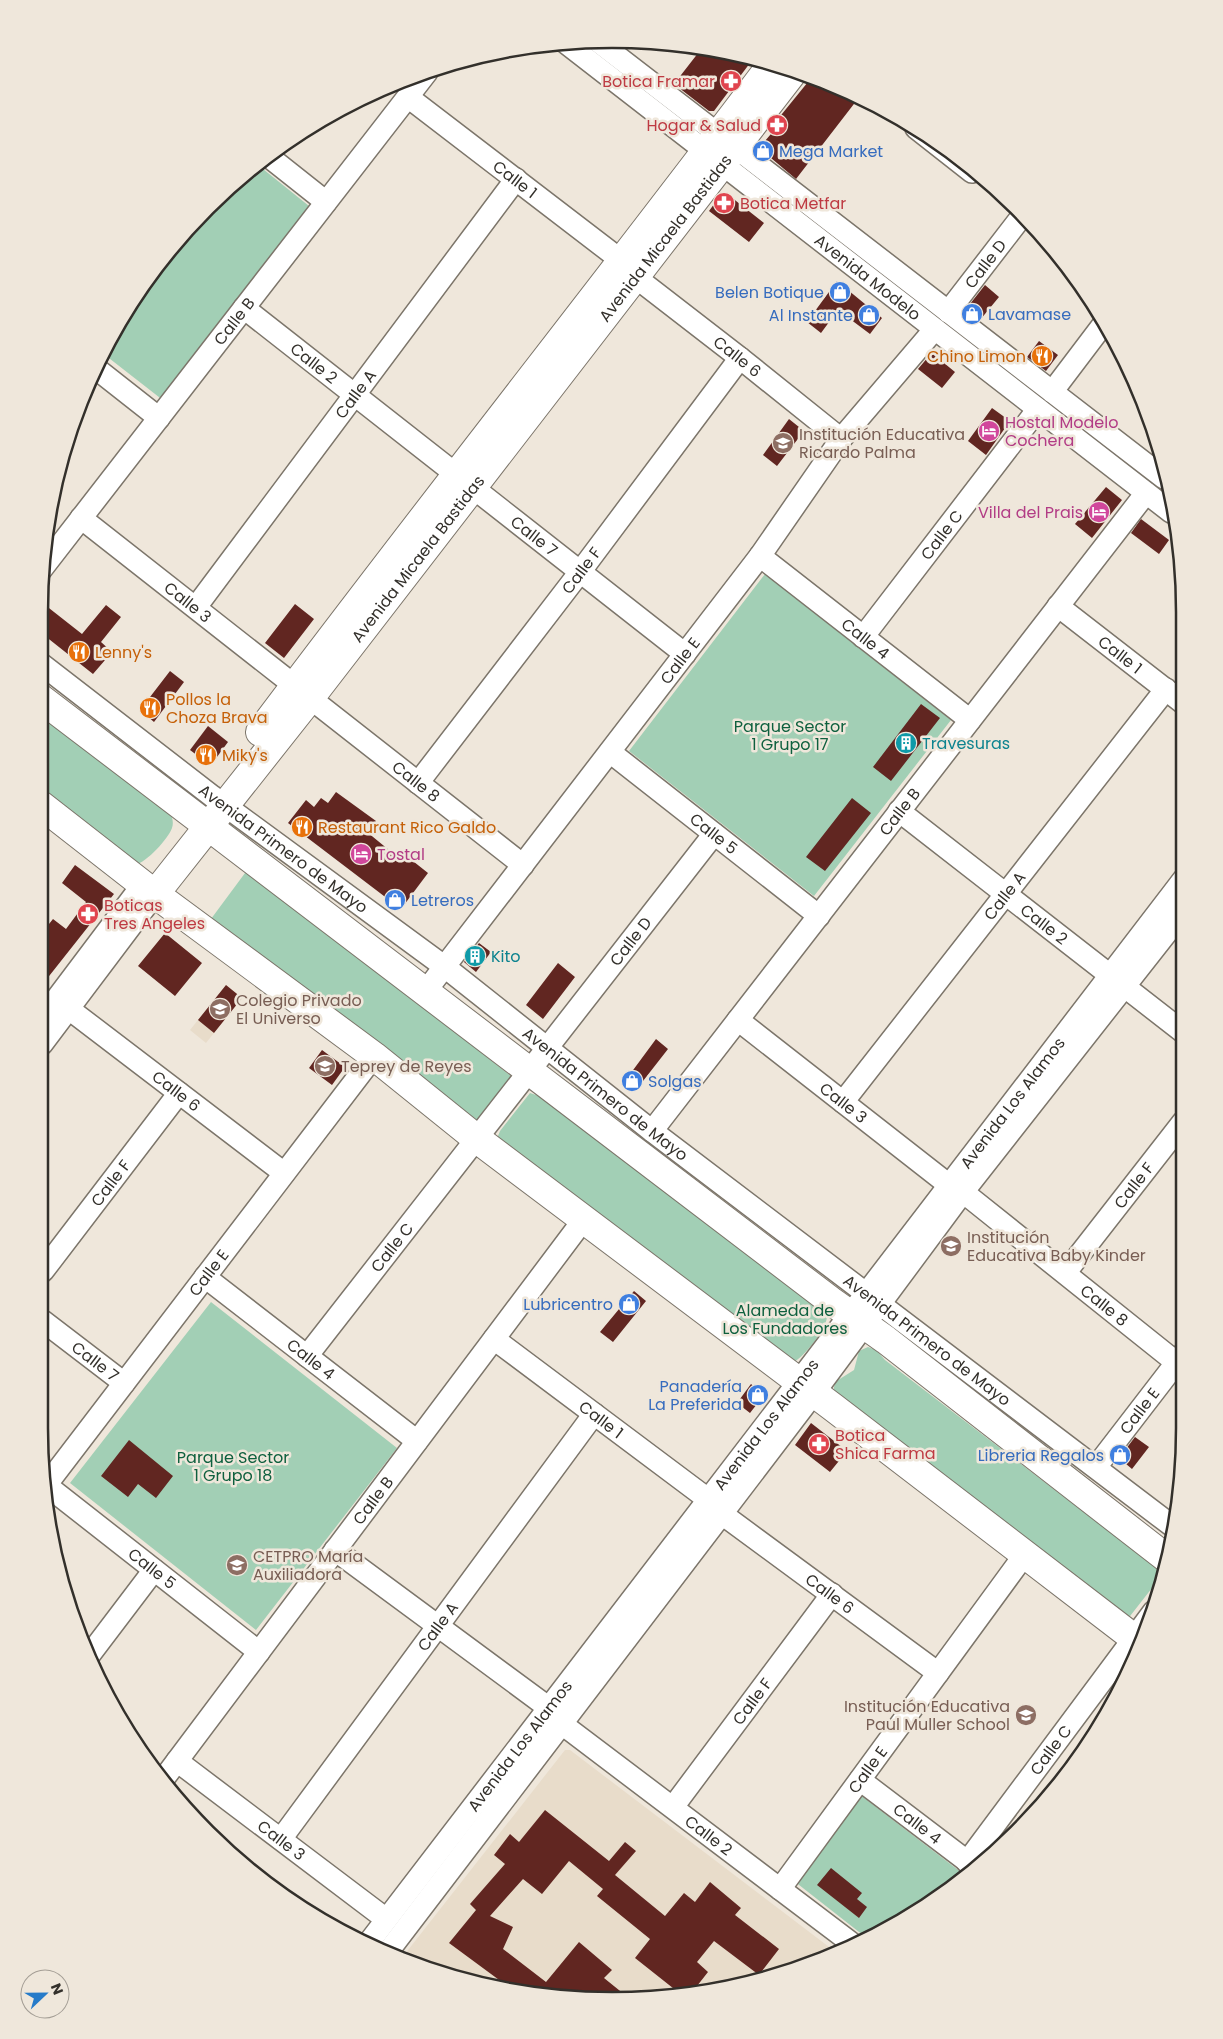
<svg xmlns="http://www.w3.org/2000/svg" width="1223" height="2039" font-family="Poppins,sans-serif">
<style>
.built{fill:#e8dcca}
.green{fill:#a2cfb5}
.building{fill:#612621}
.lines{fill:none;stroke-linecap:round;stroke-linejoin:round}
.minor-casing{stroke:#7c756a;stroke-width:24}
.major-casing{stroke:#7c756a;stroke-width:30}
.minor{stroke:#fff;stroke-width:21}
.major{stroke:#fff;stroke-width:28}
.labels{text-anchor:middle;stroke-width:5;stroke-linejoin:round;paint-order:stroke}
.health-label{font-size:16px;fill:#be3a42;stroke:#efe7db;text-anchor:start}
.shop-label{font-size:16px;fill:#366cbe;stroke:#efe7db;text-anchor:end}
.street-label{font-size:16px;fill:#33302b;stroke:#efe7db}
.food-label{font-size:16px;fill:#c56008;stroke:#efe7db;text-anchor:start}
.hotel-label{font-size:16px;fill:#b23c85;stroke:#efe7db;text-anchor:start}
.education-label{font-size:16px;fill:#785e54;stroke:#efe7db;text-anchor:start}
.park-label{font-size:16px;fill:#0e603e;stroke:#efe7db}
.culture-label{font-size:16px;fill:#0d838f;stroke:#efe7db;text-anchor:start}
.rim{fill:none;stroke:#33302b;stroke-width:2.5}
</style>
<rect width="100%" height="100%" fill="#efe7db"/>
<path class="built" d="M226,985l16,13 -36,45 -16,-13z
M565,1750h5l267,203 -42,17 -108,25 -76,5 -111,-11 -72,-19 -27,-11z"/>
<path class="green" d="M258,165l51,41 -145,195 -59,-46 30,-62 72,-87z
M765,574l186,146 -137,176 -185,-145z
M41,710l129,102c2,5 4,10 2,16 -4,11 -25,34 -37,37l-94,-72z
M248,869l263,207v8l-31,41 -272,-202z
M530,1093l9,3 281,207c3,4 8,8 7,14 -1,12 -23,40 -33,45l-298,-221 4,-10z
M211,1302l186,146 -141,182 -186,-147z
M868,1347l8,3 9,10 273,209 2,5 -1,5 -32,41 -294,-227 2,-11 19,-12 5,-19z
M859,1794l107,82 -98,63 -74,-58z"/>
<path class="building" d="M702,48l22,2 14,4 12,9 -36,48h-5l-35,-27z
M812,77l19,5 26,18 -61,79 -37,-31 17,-20 -3,-3z
M720,196l11,1 33,26 -15,19 -40,-31z
M837,281l45,37 -12,16 -32,-24 -17,23 -14,-11z
M985,285l14,12 -19,23 -14,-11z
M1039,341l19,14 -12,16 -19,-14z
M933,354l22,18 -13,16 -24,-19 11,-13z
M992,408l18,13 -24,34 -18,-14z
M789,419l15,12 -27,35 -14,-11z
M1106,487l16,13 -30,38 -17,-14z
M1141,519l28,21 -10,14 -28,-21z
M40,601l42,33 24,-29 15,12 -20,25 11,10 -19,22 -53,-42z
M295,604l19,15 -30,39 -19,-15z
M170,671l14,11 -30,40 -14,-12z
M921,704l19,14 -49,63 -18,-14z
M208,726l20,16 -14,19 -8,1 -16,-12z
M336,792l40,29 -9,11 28,23 4,-5 29,23 -27,36 -113,-86 18,-23 8,7 7,-9 7,5z
M852,798l19,15 -46,58 -19,-14z
M75,865l39,29 -72,91 -1,-51 12,-15 13,10 20,-27 -24,-19z
M165,933l37,30 -27,33 -37,-30z
M479,943l12,9 -15,20 -12,-10z
M558,963l17,14 -32,42 -17,-14z
M226,985l16,13 -28,35 -16,-13z
M656,1039l12,10 -32,41 -11,-9z
M322,1050l23,17 -13,18 -23,-17z
M634,1291l12,10 -33,41 -13,-10z
M751,1384l13,11 -14,18 -13,-10z
M811,1423l36,28 -17,21 -35,-27z
M1135,1437l14,10 -17,22 -13,-11z
M129,1440l44,36 -17,22 -18,-14 -10,13 -27,-21z
M545,1810l64,51 16,-19 11,9 -21,24 50,41 19,-23 11,9 15,-20 31,26 -6,7 44,34 -20,26 -45,-34 -17,21 11,10 -11,14 8,5 -22,5 -48,-38 15,-19 -53,-43 6,-7 -34,-28 -27,33 -19,-15 -33,37 23,11 -10,22 43,33 33,-40 33,28 -8,8 26,21 -19,1 -97,-9 -65,-48 27,-33 -6,-6 35,-40 -11,-9 16,-21 9,8z
M831,1868l31,25 -5,6 10,8 -8,11 -42,-33z"/>
<g class="lines">
<g class="minor-casing">
<g id="minor">
<path d="M596,40l568,438"/>
<path id="s1" d="M566,43l605,469"/>
<path id="s2" d="M408,97l214,164"/>
<path d="M916,128l56,44"/>
<path d="M268,156l58,46"/>
<path id="s3" d="M634,276l106,82 101,81"/>
<path id="s4" d="M244,308l441,346"/>
<path id="s5" d="M948,312l74,-96"/>
<path d="M98,370l61,48"/>
<path d="M1052,392l53,-70"/>
<path id="s6" d="M81,518l214,168"/>
<path id="s7" d="M760,556l210,164"/>
<path id="s8" d="M41,570l386,-498"/>
<path id="s9" d="M1058,606l125,97"/>
<path id="s10" d="M196,607l320,-428"/>
<path id="s11" d="M863,637l175,-228"/>
<path id="s12" d="M40,663l172,133 233,171 207,164 519,394"/>
<path id="s13" d="M310,698l213,167"/>
<path id="s14" d="M610,752l209,164"/>
<path id="s15" d="M418,783l162,-211 160,-214"/>
<path id="s16" d="M899,811l284,221"/>
<path id="s17" d="M425,992l335,-436 81,-117 93,-109"/>
<path id="s18" d="M69,1009l215,164"/>
<path d="M42,1018l101,-134"/>
<path id="s19" d="M738,1020l211,165"/>
<path d="M42,1044l113,-150"/>
<path id="s20" d="M843,1102l323,-413"/>
<path id="s21" d="M652,1131l494,-638"/>
<path id="s22" d="M963,1192l214,171"/>
<path id="s23" d="M43,1271l136,-178"/>
<path id="s24" d="M1066,1272l117,-150"/>
<path id="s25" d="M205,1277l212,164"/>
<path id="s26" d="M43,1321l81,62"/>
<path id="s27" d="M494,1339l215,161"/>
<path id="s28" d="M307,1356l407,-522"/>
<path id="s29" d="M1096,1467l87,-113"/>
<path id="s30" d="M46,1485l213,167"/>
<path id="s31" d="M44,1488l330,-432"/>
<path id="s32" d="M722,1514l216,159"/>
<path d="M335,1550l214,158"/>
<path d="M88,1657l66,-87"/>
<path id="s33" d="M562,1724l292,221"/>
<path id="s34" d="M177,1761l209,158"/>
<path id="s35" d="M860,1780l116,88"/>
<path id="s36" d="M162,1781l422,-562"/>
<path id="s37" d="M673,1807l159,-213"/>
<path id="s38" d="M281,1839l313,-425"/>
<path id="s39" d="M967,1862l187,-251"/>
<path id="s40" d="M780,1889l245,-335"/>
<path id="s41" d="M367,1945l816,-1065"/>
<path d="M387,1953l427,-560 149,-201 220,-280"/>
</g>
</g>
<g class="major-casing">
<g id="major">
<path d="M40,698l791,603 55,39 279,217"/>
<path d="M260,732c168,-224 343,-444 512,-668"/>
<path d="M41,805l114,89 219,162 103,83 357,269 305,234"/>
<path id="s42" d="M155,894l155,-196 484,-627"/>
</g>
</g>
<use href="#minor" class="minor"/>
<use href="#major" class="major"/>
</g>
<defs>
<g id="pharmacy-disc" transform="scale(1.125)"><circle r="9.5" fill="#e0444e" stroke="#efe7db"/><path d="M-2-6h4v4h4v4h-4v4h-4v-4h-4v-4h4Z" fill="#fff"/></g>
<g id="shop-disc" transform="scale(1.125)"><circle r="9.5" fill="#3f7fe0" stroke="#efe7db"/><path d="M-5-2.5h2.3a2.7 3.5 0 0 1 5.4 0H5L5.5 6h-11ZM-1.5-2.5h3a1.5 2.3 0 0 0-3 0Z" fill="#fff"/></g>
<g id="restaurant-disc" transform="scale(1.125)"><circle r="9.5" fill="#e8710a" stroke="#efe7db"/><path d="M-5-6h1v4h1v-4h1v4h1v-4h1v5L-1.5 .5V6h-2V.5L-5-1ZM5-6V6H3V1.5H1.5Q1.5-4 5-6Z" fill="#fff"/></g>
<g id="hotel-disc" transform="scale(1.125)"><circle r="9.5" fill="#d1479c" stroke="#efe7db"/><path d="M-6-4.5h1.5V1H6V5H4.5V3h-9V5H-6ZM-4 0a1.8 1.8 0 1 1 3.6 0ZM.5 0V-2.5h3Q6-2.5 6 0Z" fill="#fff"/></g>
<g id="school-disc" transform="scale(1.125)"><circle r="9.5" fill="#8d6e63" stroke="#efe7db"/><path d="M0-5L7-2L0 1L-7-2ZM-4 1L0 2.5L4 1V4Q0 6-4 4Z" fill="#fff"/></g>
<g id="building-disc" transform="scale(1.125)"><circle r="9.5" fill="#0f9aa8" stroke="#efe7db"/><path d="M-4-6H4V6H1V3H-1V6H-4ZM-2.5-4.3h1.7v1.8h-1.7ZM.8-4.3h1.7v1.8H.8ZM-2.5-1h1.7V.8h-1.7ZM.8-1h1.7V.8H.8Z" fill="#fff"/></g>
<g id="university-disc" transform="scale(1.125)"><circle r="9.5" fill="#8d6e63" stroke="#efe7db"/><path d="M0-5L7-2L0 1L-7-2ZM-4 1L0 2.5L4 1V4Q0 6-4 4Z" fill="#fff"/></g>
</defs>
<g fill-rule="evenodd">
<use href="#pharmacy-disc" x="731" y="81"/>
<use href="#pharmacy-disc" x="777" y="125"/>
<use href="#shop-disc" x="763" y="151"/>
<use href="#pharmacy-disc" x="724" y="203"/>
<use href="#shop-disc" x="840" y="292"/>
<use href="#shop-disc" x="972" y="314"/>
<use href="#shop-disc" x="869" y="315"/>
<use href="#restaurant-disc" x="1042" y="356"/>
<use href="#hotel-disc" x="989" y="431"/>
<use href="#school-disc" x="783" y="443"/>
<use href="#hotel-disc" x="1099" y="512"/>
<use href="#restaurant-disc" x="79" y="652"/>
<use href="#restaurant-disc" x="150" y="708"/>
<use href="#building-disc" x="906" y="743"/>
<use href="#restaurant-disc" x="206" y="755"/>
<use href="#restaurant-disc" x="302" y="827"/>
<use href="#hotel-disc" x="361" y="854"/>
<use href="#shop-disc" x="395" y="900"/>
<use href="#pharmacy-disc" x="88" y="914"/>
<use href="#building-disc" x="475" y="956"/>
<use href="#school-disc" x="220" y="1009"/>
<use href="#school-disc" x="325" y="1066"/>
<use href="#shop-disc" x="632" y="1081"/>
<use href="#school-disc" x="951" y="1246"/>
<use href="#shop-disc" x="629" y="1304"/>
<use href="#shop-disc" x="758" y="1395"/>
<use href="#pharmacy-disc" x="819" y="1444"/>
<use href="#shop-disc" x="1120" y="1455"/>
<use href="#university-disc" x="237" y="1565"/>
<use href="#school-disc" x="1026" y="1715"/>
</g>
<g class="labels">
<g class="health-label">
<text x="715" y="87" text-anchor="end">Botica Framar</text>
<text x="761" y="131" text-anchor="end">Hogar &amp; Salud</text>
<text x="740" y="209">Botica Metfar</text>
<text x="104" y="911">Boticas<tspan x="104" dy="18">Tres Angeles</tspan></text>
<text x="835" y="1441">Botica<tspan x="835" dy="18">Shica Farma</tspan></text>
</g>
<g class="shop-label">
<text x="779" y="157" text-anchor="start">Mega Market</text>
<text x="824" y="298">Belen Botique</text>
<text x="988" y="320" text-anchor="start">Lavamase</text>
<text x="853" y="321">Al Instante</text>
<text x="411" y="906" text-anchor="start">Letreros</text>
<text x="648" y="1087" text-anchor="start">Solgas</text>
<text x="613" y="1310">Lubricentro</text>
<text x="742" y="1392">Panadería<tspan x="742" dy="18">La Preferida</tspan></text>
<text x="1104" y="1461">Libreria Regalos</text>
</g>
<g class="street-label">
<text dy="6" stroke="none"><textPath href="#s2" startOffset="135">Calle 1</textPath></text>
<text dy="6" stroke="none"><textPath href="#s42" startOffset="831">Avenida Micaela Bastidas</textPath></text>
<text dy="6" stroke="none"><textPath href="#s5" startOffset="61">Calle D</textPath></text>
<text dy="6" stroke="none"><textPath href="#s1" startOffset="382">Avenida Modelo</textPath></text>
<text dy="6" stroke="none"><textPath href="#s8" startOffset="315">Calle B</textPath></text>
<text dy="6" stroke="none"><textPath href="#s3" startOffset="131">Calle 6</textPath></text>
<text dy="6" stroke="none"><textPath href="#s4" startOffset="89">Calle 2</textPath></text>
<text dy="6" stroke="none"><textPath href="#s10" startOffset="266">Calle A</textPath></text>
<text dy="6" stroke="none"><textPath href="#s11" startOffset="129">Calle C</textPath></text>
<text dy="6" stroke="none"><textPath href="#s4" startOffset="369">Calle 7</textPath></text>
<text dy="6" stroke="none"><textPath href="#s42" startOffset="426">Avenida Micaela Bastidas</textPath></text>
<text dy="6" stroke="none"><textPath href="#s15" startOffset="268">Calle F</textPath></text>
<text dy="6" stroke="none"><textPath href="#s6" startOffset="136">Calle 3</textPath></text>
<text dy="6" stroke="none"><textPath href="#s7" startOffset="134">Calle 4</textPath></text>
<text dy="6" stroke="none"><textPath href="#s9" startOffset="79">Calle 1</textPath></text>
<text dy="6" stroke="none"><textPath href="#s17" startOffset="418">Calle E</textPath></text>
<text dy="6" stroke="none"><textPath href="#s13" startOffset="135">Calle 8</textPath></text>
<text dy="6" stroke="none"><textPath href="#s21" startOffset="404">Calle B</textPath></text>
<text dy="6" stroke="none"><textPath href="#s14" startOffset="132">Calle 5</textPath></text>
<text dy="6" stroke="none"><textPath href="#s12" startOffset="306">Avenida Primero de Mayo</textPath></text>
<text dy="6" stroke="none"><textPath href="#s20" startOffset="262">Calle A</textPath></text>
<text dy="6" stroke="none"><textPath href="#s16" startOffset="184">Calle 2</textPath></text>
<text dy="6" stroke="none"><textPath href="#s28" startOffset="526">Calle D</textPath></text>
<text dy="6" stroke="none"><textPath href="#s18" startOffset="135">Calle 6</textPath></text>
<text dy="6" stroke="none"><textPath href="#s12" startOffset="711">Avenida Primero de Mayo</textPath></text>
<text dy="6" stroke="none"><textPath href="#s19" startOffset="134">Calle 3</textPath></text>
<text dy="6" stroke="none"><textPath href="#s41" startOffset="1061">Avenida Los Alamos</textPath></text>
<text dy="6" stroke="none"><textPath href="#s23" startOffset="111">Calle F</textPath></text>
<text dy="6" stroke="none"><textPath href="#s24" startOffset="110">Calle F</textPath></text>
<text dy="6" stroke="none"><textPath href="#s28" startOffset="138">Calle C</textPath></text>
<text dy="6" stroke="none"><textPath href="#s31" startOffset="271">Calle E</textPath></text>
<text dy="6" stroke="none"><textPath href="#s22" startOffset="181">Calle 8</textPath></text>
<text dy="6" stroke="none"><textPath href="#s12" startOffset="1116">Avenida Primero de Mayo</textPath></text>
<text dy="6" stroke="none"><textPath href="#s25" startOffset="134">Calle 4</textPath></text>
<text dy="6" stroke="none"><textPath href="#s26" startOffset="66">Calle 7</textPath></text>
<text dy="6" stroke="none"><textPath href="#s29" startOffset="71">Calle E</textPath></text>
<text dy="6" stroke="none"><textPath href="#s27" startOffset="134">Calle 1</textPath></text>
<text dy="6" stroke="none"><textPath href="#s41" startOffset="656">Avenida Los Alamos</textPath></text>
<text dy="6" stroke="none"><textPath href="#s36" startOffset="351">Calle B</textPath></text>
<text dy="6" stroke="none"><textPath href="#s30" startOffset="135">Calle 5</textPath></text>
<text dy="6" stroke="none"><textPath href="#s32" startOffset="134">Calle 6</textPath></text>
<text dy="6" stroke="none"><textPath href="#s38" startOffset="264">Calle A</textPath></text>
<text dy="6" stroke="none"><textPath href="#s37" startOffset="132">Calle F</textPath></text>
<text dy="6" stroke="none"><textPath href="#s41" startOffset="251">Avenida Los Alamos</textPath></text>
<text dy="6" stroke="none"><textPath href="#s39" startOffset="140">Calle C</textPath></text>
<text dy="6" stroke="none"><textPath href="#s40" startOffset="148">Calle E</textPath></text>
<text dy="6" stroke="none"><textPath href="#s35" startOffset="72">Calle 4</textPath></text>
<text dy="6" stroke="none"><textPath href="#s33" startOffset="184">Calle 2</textPath></text>
<text dy="6" stroke="none"><textPath href="#s34" startOffset="131">Calle 3</textPath></text>
</g>
<g class="food-label">
<text x="1026" y="362" text-anchor="end">Chino Limon</text>
<text x="95" y="658">Lenny's</text>
<text x="166" y="705">Pollos la<tspan x="166" dy="18">Choza Brava</tspan></text>
<text x="222" y="761">Miky's</text>
<text x="318" y="833">Restaurant Rico Galdo</text>
</g>
<g class="hotel-label">
<text x="1005" y="428">Hostal Modelo<tspan x="1005" dy="18">Cochera</tspan></text>
<text x="1083" y="518" text-anchor="end">Villa del Prais</text>
<text x="377" y="860">Tostal</text>
</g>
<g class="education-label">
<text x="799" y="440">Institución Educativa<tspan x="799" dy="18">Ricardo Palma</tspan></text>
<text x="236" y="1006">Colegio Privado<tspan x="236" dy="18">El Universo</tspan></text>
<text x="341" y="1072">Teprey de Reyes</text>
<text x="967" y="1243">Institución<tspan x="967" dy="18">Educativa Baby Kinder</tspan></text>
<text x="253" y="1562">CETPRO María<tspan x="253" dy="18">Auxiliadora</tspan></text>
<text x="1010" y="1712" text-anchor="end">Institución Educativa<tspan x="1010" dy="18">Paul Muller School</tspan></text>
</g>
<g class="park-label">
<text x="790" y="732">Parque Sector<tspan x="790" dy="18">1 Grupo 17</tspan></text>
<text x="785" y="1316">Alameda de<tspan x="785" dy="18">Los Fundadores</tspan></text>
<text x="233" y="1463">Parque Sector<tspan x="233" dy="18">1 Grupo 18</tspan></text>
</g>
<g class="culture-label">
<text x="922" y="749">Travesuras</text>
<text x="491" y="962">Kito</text>
</g>
</g>
<path d="M0 0H1223V2039H0ZM612 48H612A564 564 0 0 1 1176 612V1428A564 564 0 0 1 612 1992H612A564 564 0 0 1 48 1428V612A564 564 0 0 1 612 48Z" fill="#efe7db" fill-rule="evenodd"/>
<path class="rim" d="M612 48H612A564 564 0 0 1 1176 612V1428A564 564 0 0 1 612 1992H612A564 564 0 0 1 48 1428V612A564 564 0 0 1 612 48Z"/>
<g transform="translate(45 1994) rotate(68)"><circle r="24" fill="#efe7db" stroke="#a49e95"/>
<path d="M0-4L9 19L0 12L-9 19Z" fill="#267bc9"/>
<text y="-8" font-size="14" font-weight="bold" text-anchor="middle" fill="#33302b">N</text>
</g>
</svg>
